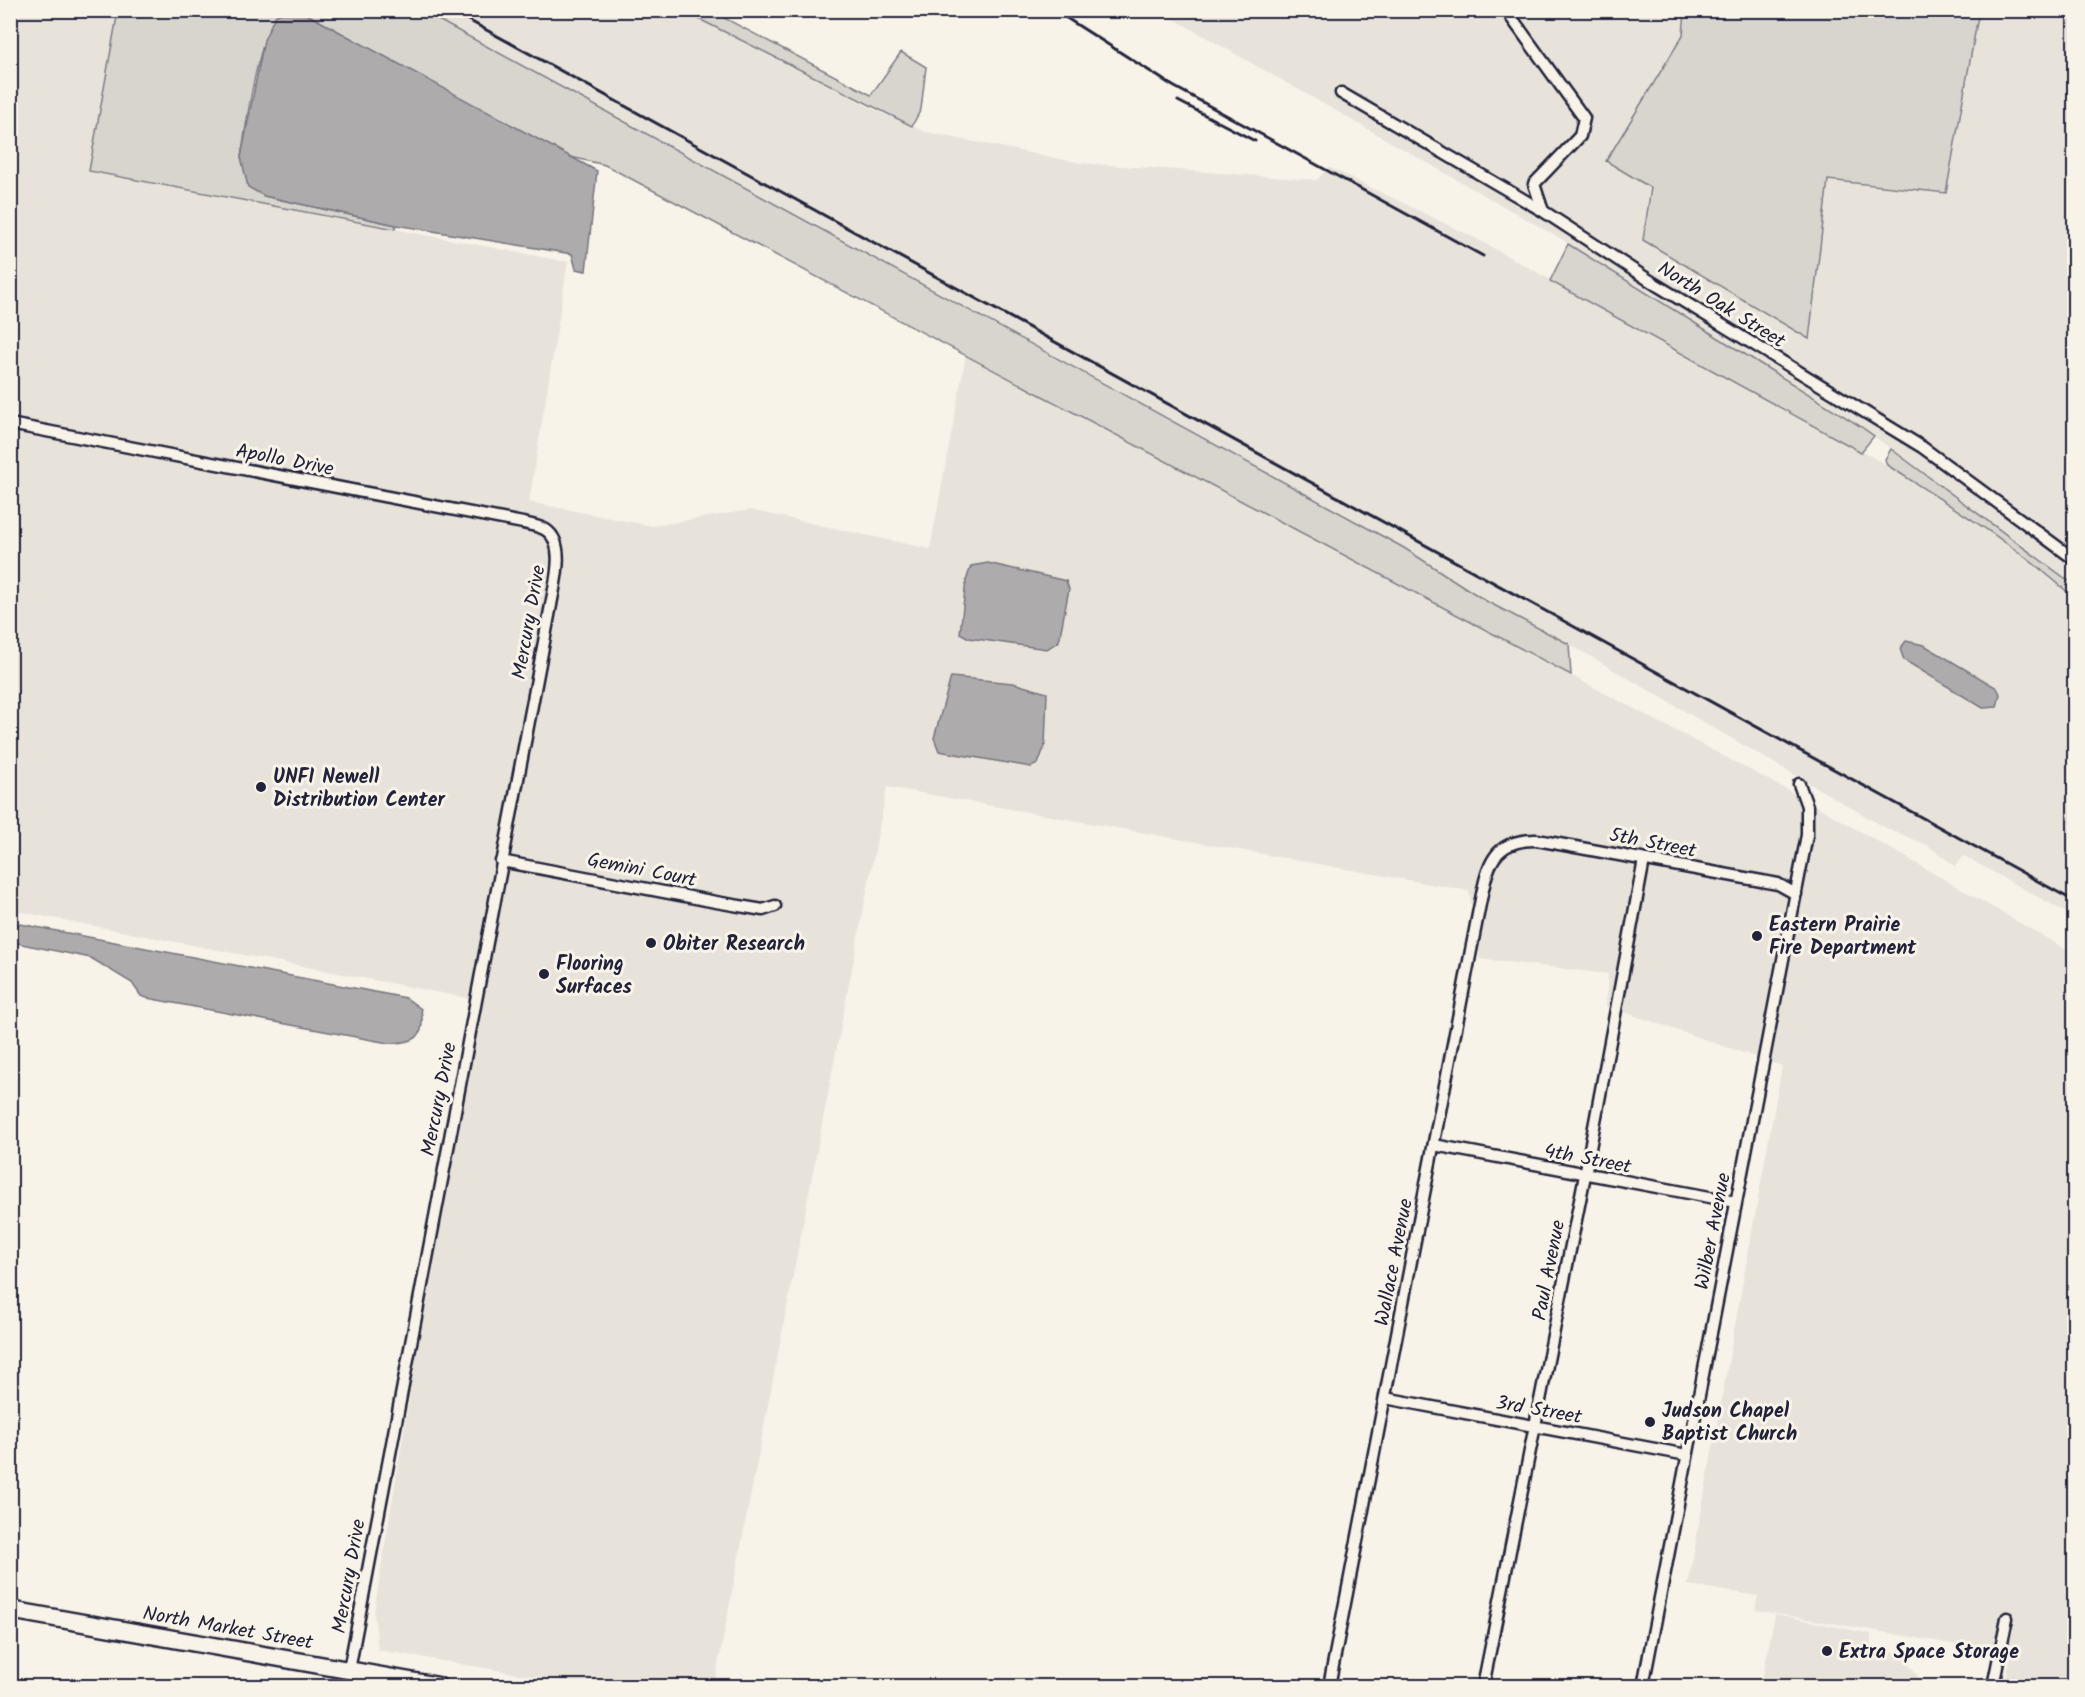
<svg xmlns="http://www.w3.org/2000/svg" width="2085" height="1697" font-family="Kalam,sans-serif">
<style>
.built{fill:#e7e3db}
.green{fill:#d8d5cf;stroke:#7d7c85;stroke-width:1.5}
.water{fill:#aeabad;stroke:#76747f;stroke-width:1.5}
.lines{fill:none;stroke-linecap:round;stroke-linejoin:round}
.street-casing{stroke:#22223b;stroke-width:15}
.secondary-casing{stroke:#22223b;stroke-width:21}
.street{stroke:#f7f3e8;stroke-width:10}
.secondary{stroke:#f7f3e8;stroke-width:16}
.rail{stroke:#22223b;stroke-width:3}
.poi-dot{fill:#22223b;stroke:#f7f3e8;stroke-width:2}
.labels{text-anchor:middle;stroke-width:6;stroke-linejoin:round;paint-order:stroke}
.street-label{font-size:20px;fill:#22223b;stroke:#f7f3e8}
.poi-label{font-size:20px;font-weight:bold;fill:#22223b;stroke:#f7f3e8;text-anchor:start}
</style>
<rect width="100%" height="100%" fill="#f7f3e8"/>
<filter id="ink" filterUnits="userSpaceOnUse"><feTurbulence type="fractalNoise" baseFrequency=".0167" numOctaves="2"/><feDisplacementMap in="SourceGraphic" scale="12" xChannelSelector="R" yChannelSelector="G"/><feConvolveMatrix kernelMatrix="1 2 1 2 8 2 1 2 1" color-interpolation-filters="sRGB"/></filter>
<g filter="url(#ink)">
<path class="built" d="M10,11h108l-28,160 478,91 -39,240 123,24 98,-16 180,39 36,-194 831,440 277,159v732h-70l6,-32 -255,-44 3,-14 -70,-11 94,-519 -176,-60 2,-32 -128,-15 -11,-68 -582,-104 -173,899h-122l-214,-36 -4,-38 56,-340 52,-271 -471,-91z
M422,11h261l193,99 50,22 154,31 237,17 12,-13 146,71 412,227 92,60 73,52 22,21v319l-110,-61 -9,10 -28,-21 -41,-17 -317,-184 -83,-43 -82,-53z
M1160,11h525l-2,24 -77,126 45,27 158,150 19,-158 118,13 33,-182h95v574l-214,-159 -299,-187z
M1775,1614l96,20v14l30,6 24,32h-164z"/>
<path class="green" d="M118,11h166c-27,17 -37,112 -43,146l23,39 132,29 -1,4 -306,-58z
M301,11h121l982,537 82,53 83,43 2,31 -966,-510 -38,-9z
M683,11h28l160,84 30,-43 25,15 -5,42 -9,17z
M1685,11h294l-33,182 -118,-13 -19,159 -166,-99 8,-52 -45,-27 77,-126z
M1568,244l292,182 14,10 -13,16 -311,-171z
M1891,449l183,136v13c-56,-52 -123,-92 -187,-133l-2,-6z"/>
<path class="water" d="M284,11h17l296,160 -11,100 -10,-2 -4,-15 -176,-29 -132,-29 -16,-9 -7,-30 23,-117 11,-24z
M988,563l78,18 3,8 -10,52 -12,8 -78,-11 -9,-5 6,-52 5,-15z
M1906,641l18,4 73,43 3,6 -3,13 -14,1 -79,-48 -4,-11z
M951,677l62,6 34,10 -2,52 -7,19 -7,3 -92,-16 -5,-13z
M10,922l396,76 15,11c5,29 -5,34 -33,34l-241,-45 -6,-2 -9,-13 -41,-25 -80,-16z"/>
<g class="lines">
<g class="street-casing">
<path id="street" d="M1506,10l78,108 -4,18 -46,48 9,27
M1341,93l202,118 112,73 267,163 152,112
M10,424l513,99c8,2 17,3 23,7 21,14 8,56 5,75l-202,1065
M501,861l215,41 47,8 12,-4
M1434,1145l302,57
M1385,1398l302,57
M1329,1686l150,-777c8,-38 10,-70 58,-69l241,44 18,10
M1483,1686l102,-511 59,-315
M1643,1686l164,-851v-29l-8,-22
M1993,1686l14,-68"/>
</g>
<g class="secondary-casing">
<path id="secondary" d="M10,1610l428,76"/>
</g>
<use href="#street" class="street"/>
<use href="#secondary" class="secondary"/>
<path class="rail" d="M450,10l1624,891
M1054,10l119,76 310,170
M1178,101l77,40"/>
</g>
</g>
<g class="poi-dot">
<circle cx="261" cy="787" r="6"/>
<circle cx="1757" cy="936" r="6"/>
<circle cx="651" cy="943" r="6"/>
<circle cx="544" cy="974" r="6"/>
<circle cx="1650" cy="1422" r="6"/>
<circle cx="1827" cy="1651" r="6"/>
</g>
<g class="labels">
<g class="street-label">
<text transform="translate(1722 304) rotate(32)" y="7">North Oak Street</text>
<text transform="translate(285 459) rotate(11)" y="7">Apollo Drive</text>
<text transform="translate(528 622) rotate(-80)" y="7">Mercury Drive</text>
<text transform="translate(1653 842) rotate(11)" y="7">5th Street</text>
<text transform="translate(642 869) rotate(11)" y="7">Gemini Court</text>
<text transform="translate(438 1099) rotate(-79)" y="7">Mercury Drive</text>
<text transform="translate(1588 1158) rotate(11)" y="7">4th Street</text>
<text transform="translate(1712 1231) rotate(-79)" y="7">Wilber Avenue</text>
<text transform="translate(1393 1262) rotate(-79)" y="7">Wallace Avenue</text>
<text transform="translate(1548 1270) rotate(-79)" y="7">Paul Avenue</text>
<text transform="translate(1539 1409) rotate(10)" y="7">3rd Street</text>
<text transform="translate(348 1576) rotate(-80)" y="7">Mercury Drive</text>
<text transform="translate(228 1627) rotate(10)" y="7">North Market Street</text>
</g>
<g class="poi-label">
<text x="273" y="783">UNFI Newell<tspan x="273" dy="23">Distribution Center</tspan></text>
<text x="1769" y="931">Eastern Prairie<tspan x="1769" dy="23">Fire Department</tspan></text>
<text x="663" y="950">Obiter Research</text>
<text x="556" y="970">Flooring<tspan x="556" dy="23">Surfaces</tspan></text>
<text x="1662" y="1417">Judson Chapel<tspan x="1662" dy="23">Baptist Church</tspan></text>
<text x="1839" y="1658">Extra Space Storage</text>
</g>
</g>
<rect width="2085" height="1697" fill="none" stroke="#f7f3e8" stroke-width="36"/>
<rect x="18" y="18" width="2049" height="1661" fill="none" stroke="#22223b" stroke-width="2" filter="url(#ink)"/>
</svg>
